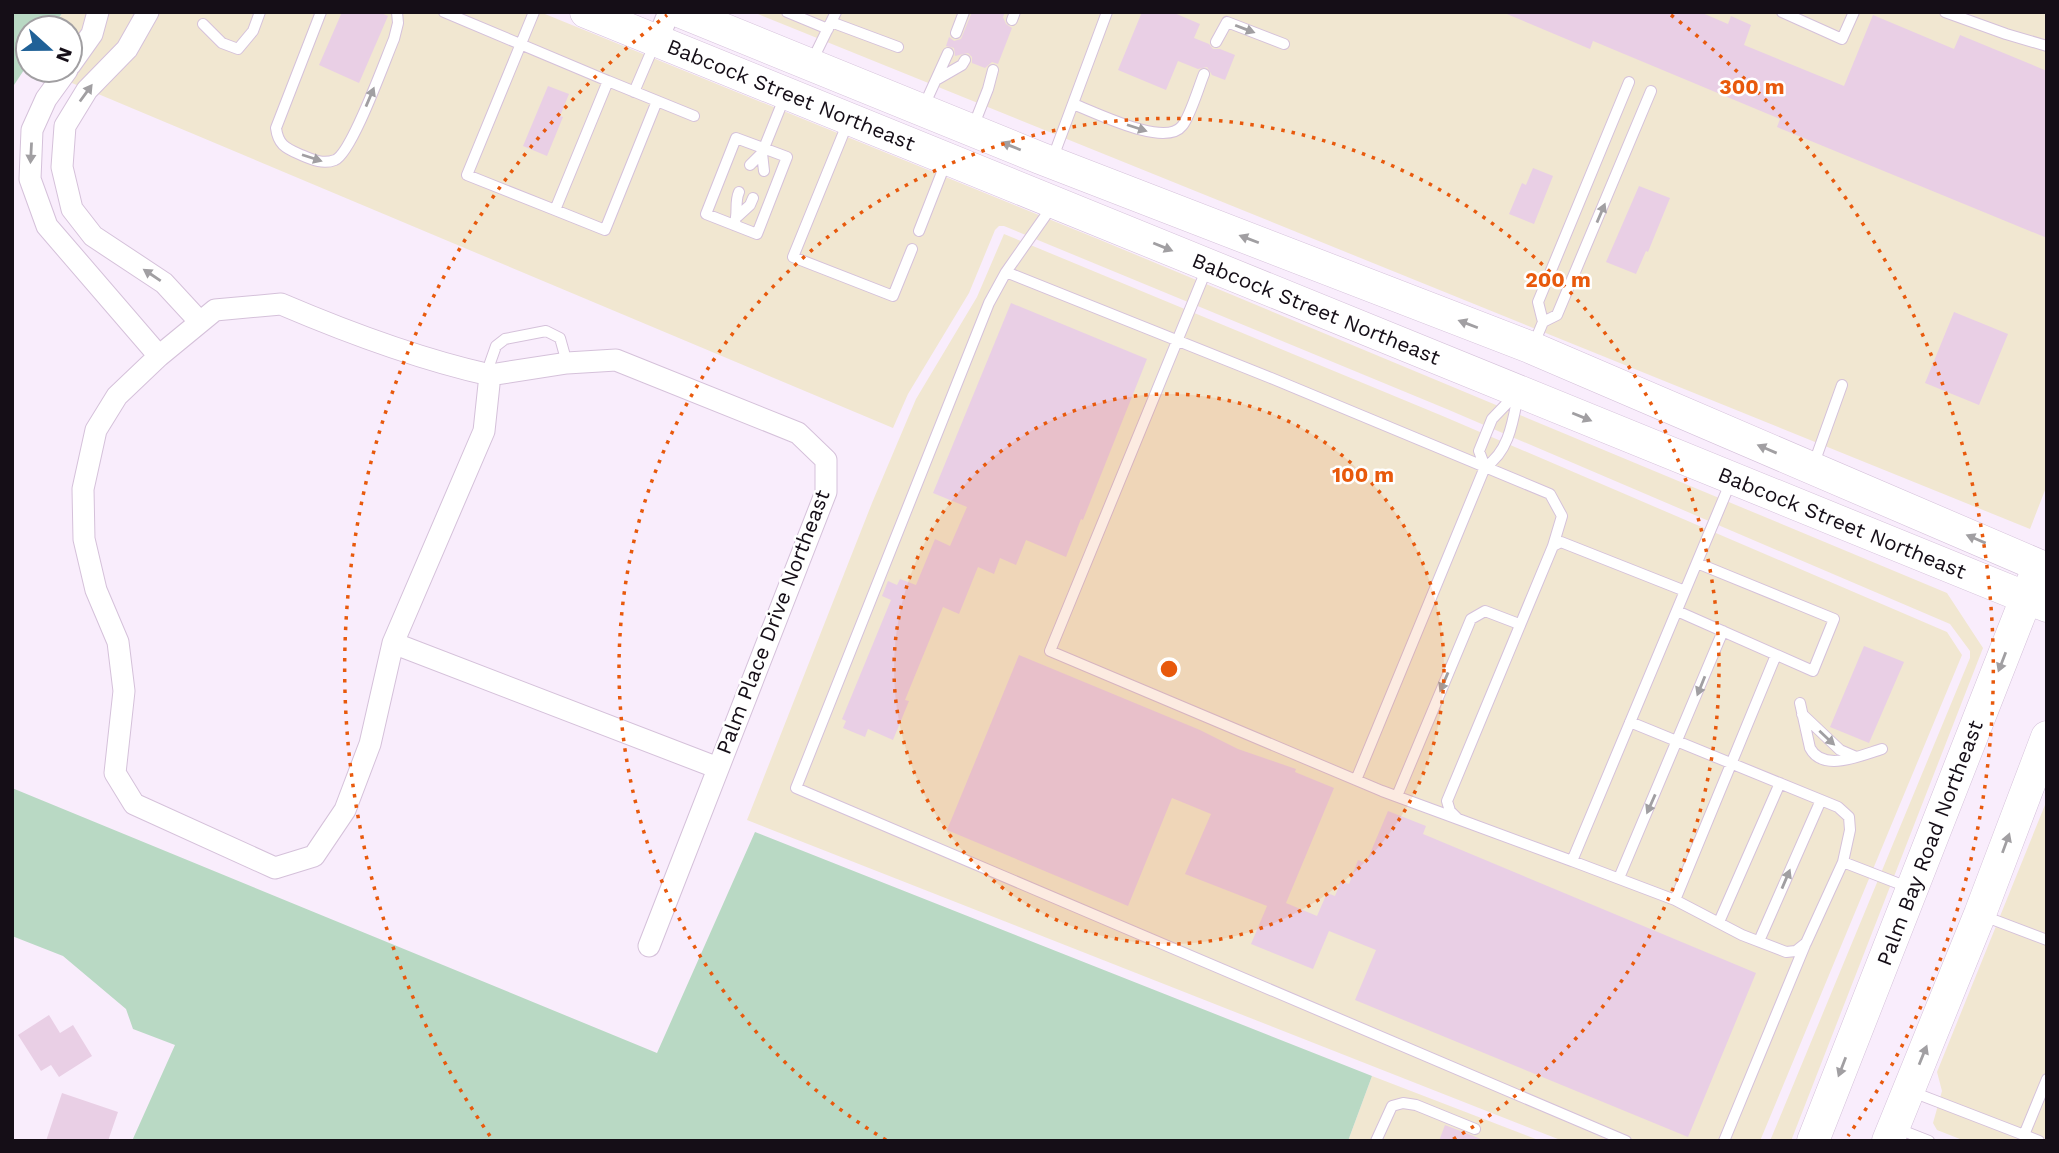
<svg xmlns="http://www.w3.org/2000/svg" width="2059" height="1153" font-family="'Work Sans',sans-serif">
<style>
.commercial{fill:#f1e7d1}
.green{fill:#b9d9c4}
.building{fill:#e9cfe5}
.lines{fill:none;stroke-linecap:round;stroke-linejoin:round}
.service-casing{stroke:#d5c1da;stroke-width:12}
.minor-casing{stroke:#d5c1da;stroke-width:23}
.secondary-casing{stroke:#d5c1da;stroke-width:33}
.service{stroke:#fff;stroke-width:10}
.minor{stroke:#fff;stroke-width:21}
.secondary{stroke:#fff;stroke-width:32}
.oneway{fill:#a19fa2}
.ring{fill:none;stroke:#e8590c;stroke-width:3.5;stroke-dasharray:3.5 7}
.labels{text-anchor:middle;stroke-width:5;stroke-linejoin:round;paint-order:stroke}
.street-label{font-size:21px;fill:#150e17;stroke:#fff}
.centre{fill:#e8590c;stroke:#fff;stroke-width:3.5}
.ring-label{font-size:21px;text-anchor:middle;font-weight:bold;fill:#e8590c;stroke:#fff;stroke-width:5;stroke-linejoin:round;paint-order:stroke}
</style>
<rect width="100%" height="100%" fill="#f9edfc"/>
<path class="commercial" d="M63,12h477l558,227 849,354 36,55 -192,493h-21l200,-483v-7l-20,-27 -501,-214 -445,-184h-5l-4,4 -26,63 -61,101 -15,34 -852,-358h29v-42h-18z
M753,12h1294v473l-17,44z
M1004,234l441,183 502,215 15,23 -202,486h-197l-816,-321 125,-317 44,-104 61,-102z
M2047,800v341h-82l-28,-11 -4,-7 9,-32 -5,-19z
M1372,1076l169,65h-193z"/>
<path class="green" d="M12,12h51l-11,16h-24v36l-16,24z
M12,788l645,265 98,-221 617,244 -24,65h-1216l43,-96 -42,-16 -7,-20 -63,-53 -51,-20z"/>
<path class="building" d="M342,12h37l9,4 -29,67 -40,-18z
M972,12h33l-2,5 3,7 6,4 -14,36 -6,-2 -7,6 -13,-5v-6l-4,-4 -13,3 -1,-8 -8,-2 3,-9 5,4 7,-2z
M1142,12h30l28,12 -6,14 15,6 4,5h7l15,6 -10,25 -13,-5 -5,-8 -9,2 -20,-8 -12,29 -48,-20z
M1502,12h198l28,12 3,-8 20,9 -7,20 100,41 29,-71 81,34 6,-14 87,36v167l-270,-111 3,-8 -187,-78 -3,8z
M548,86l21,8 -9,22 3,1 -16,39 -24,-10z
M1533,168l20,8 -19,48 -25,-10 13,-31 4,2z
M1639,186l31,12 -22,54 -2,-1 -10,23 -30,-12z
M1011,303l136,56 -64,161 -2,-1 -15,38 -40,-17 -10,25 -16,-7 -6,16 -16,-7 -19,47 -16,-7 -38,93 4,1 -16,39 -25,-11 -3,8 -22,-9 3,-7 -4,-2 49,-119 -9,-4 6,-15 9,4 3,-6 16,6 19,-46 15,7 17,-39 -34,-14z
M1954,312l54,22 -29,71 -54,-22z
M1864,646l40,16 -35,81 -39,-16z
M1019,655l181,75 38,19 58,20 -1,3 39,16 -48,115 31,13 10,-23 8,3 6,-15 8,3 9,-24 8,3 22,-52 38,15 -3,8 333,139 -68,164 -333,-137 21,-50 -47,-19 -16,38 -62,-25 16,-38 -82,-32 26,-60 -39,-16 -44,108 -181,-76z
M49,1015l11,18 13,-8 19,31 -33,21 -8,-12 -10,6 -23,-36z
M62,1093l56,19 -10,29h-62z
M1445,1125l31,12 9,4h-46z"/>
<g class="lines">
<g class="service-casing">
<path id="service" d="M321,12l-45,116c2,16 9,20 23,26 12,5 23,11 36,6 17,-7 50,-100 59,-121l4,-16 -1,-11
M444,12l164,69
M534,12l-67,163 88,35 53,-129 86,35
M787,12l41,17
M1782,12l60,27 12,-27
M1945,12l61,22 41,12
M1012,20l3,-8
M831,22l67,25
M203,24l19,19 16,6 15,-18 7,-19
M956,33l8,-21
M1216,42l11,-20 57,22
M811,63l25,-51
M936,80l26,-15 3,-5
M634,92l21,-49
M1073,104c22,8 92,44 109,22 8,-9 17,-40 22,-52
M923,108l25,-55
M848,122l-55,135 100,39 19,-47
M973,127l15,-38 5,-19
M736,138l51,19 -30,77 -51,-20z
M1052,160l55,-148
M750,165l12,-12
M764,171l-2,-18 23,-57
M1053,205l-47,67 -17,31 -193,485 830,353
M555,210l50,20 52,-129
M738,216l12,-11 3,-7
M734,225c5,-11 0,-22 5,-33
M919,231l27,-69
M1207,268l-157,383 332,140 76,28
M1006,272l265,106 279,116 12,22 -9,30
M1543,322l14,-7 94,-224
M1533,346l10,-24 -5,-20 91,-220
M490,375v-12l6,-17 9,-7 41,-8 14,7 7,25
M1813,466l29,-81
M1485,467l-6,-16 13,-32 23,-24
M1731,481l-159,380 103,39 67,35 44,17 10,-1 10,-8 37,-81 67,26
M1677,611l136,60 21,-52 -137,-56
M1800,703l10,45c13,25 52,7 72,1
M1802,714l38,36 14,6
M1630,722l208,85 11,10 1,13 -7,32
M1356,780l129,-313c24,-15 28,-46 33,-72
M1397,796l74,-177 14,-8 34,13
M1572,861l-114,-42 -8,-8 -3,-10 106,-255 8,-4 124,49
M1619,878l104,-247
M1675,900l101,-245
M1981,915l66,25
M1719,922l61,-139
M1759,941l62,-141
M1910,1091l114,44 23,-56
M1896,1128l33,13
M2024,1135l15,6
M1376,1141l16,-35 11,-3 13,2 59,24
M1724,1141l81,-196"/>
</g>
<g class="minor-casing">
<path id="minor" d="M148,12l-21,37 -40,41 -22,36 -3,41 10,42 21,27 71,47 36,39
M657,41l12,-29
M70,65l22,-31 6,-22
M67,70l-21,29 -14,31 -2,49 17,47 112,130
M281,304c68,29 137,55 209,71l-6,56 -91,212 -23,101 -25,66 -31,46 -39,12 -141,-64 -19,-31 9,-82 -6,-49 -22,-52 -12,-51 -1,-50 13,-59 21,-34 42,-40 56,-46z
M490,375l77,-12 49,-3 182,73 28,27v32l-177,454
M393,643l325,125"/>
</g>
<g class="secondary-casing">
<path id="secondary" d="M586,12l1461,594
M681,12l359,146 492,190 515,221
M1813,1141l221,-563
M1888,1141l92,-227 67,-177"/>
</g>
<use href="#service" class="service"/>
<use href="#minor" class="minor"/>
<use href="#secondary" class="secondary"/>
</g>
<defs><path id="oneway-solid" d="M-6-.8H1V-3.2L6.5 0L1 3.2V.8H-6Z" transform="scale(1.75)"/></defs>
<g class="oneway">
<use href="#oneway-solid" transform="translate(1245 29) rotate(21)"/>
<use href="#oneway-solid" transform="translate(86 93) rotate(-54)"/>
<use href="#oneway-solid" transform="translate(370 97) rotate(-67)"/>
<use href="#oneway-solid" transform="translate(1137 128) rotate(18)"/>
<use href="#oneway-solid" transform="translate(1011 146) rotate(-158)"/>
<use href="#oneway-solid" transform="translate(31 153) rotate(93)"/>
<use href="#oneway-solid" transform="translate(312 158) rotate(18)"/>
<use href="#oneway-solid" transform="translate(1601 213) rotate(-67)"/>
<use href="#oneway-solid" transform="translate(1249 239) rotate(-159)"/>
<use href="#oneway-solid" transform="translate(1163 247) rotate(22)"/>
<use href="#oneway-solid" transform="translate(152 275) rotate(-146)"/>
<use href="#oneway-solid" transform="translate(1468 324) rotate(-159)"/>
<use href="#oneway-solid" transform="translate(1582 417) rotate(22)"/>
<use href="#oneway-solid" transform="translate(1767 449) rotate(-157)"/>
<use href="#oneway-solid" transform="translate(1976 539) rotate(-157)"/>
<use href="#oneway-solid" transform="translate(2002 662) rotate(111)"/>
<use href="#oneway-solid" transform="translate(1444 682) rotate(113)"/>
<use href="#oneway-solid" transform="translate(1701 686) rotate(112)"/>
<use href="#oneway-solid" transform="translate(1827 738) rotate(43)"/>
<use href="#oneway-solid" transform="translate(1651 804) rotate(114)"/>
<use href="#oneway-solid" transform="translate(2006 843) rotate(-70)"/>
<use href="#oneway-solid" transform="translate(1786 879) rotate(-67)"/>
<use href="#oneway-solid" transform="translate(1923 1055) rotate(-68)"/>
<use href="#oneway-solid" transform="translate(1842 1067) rotate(111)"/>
</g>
<circle cx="1169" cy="669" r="275" fill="#e8590c" fill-opacity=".12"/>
<g class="ring">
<circle cx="1169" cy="669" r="275"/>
<path d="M886 1140A550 550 0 1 1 1452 1140"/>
<path d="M490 1136A824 824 0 0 1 667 15M1671 15A824 824 0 0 1 1848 1136"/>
</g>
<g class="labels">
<g class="street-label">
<text transform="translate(791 95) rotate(22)" y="7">Babcock Street Northeast</text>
<text transform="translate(1316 309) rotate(22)" y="7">Babcock Street Northeast</text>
<text transform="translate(1842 523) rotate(22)" y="7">Babcock Street Northeast</text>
<text transform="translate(773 622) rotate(-69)" y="7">Palm Place Drive Northeast</text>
<text transform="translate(1930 843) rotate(-69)" y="7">Palm Bay Road Northeast</text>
</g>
</g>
<circle cx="1169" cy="669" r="10" class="centre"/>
<g class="ring-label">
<text x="1752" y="94">300 m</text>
<text x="1558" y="287">200 m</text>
<text x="1363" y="482">100 m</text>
</g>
<rect width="2059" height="1153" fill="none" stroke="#150e17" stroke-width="28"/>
<g transform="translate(49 49) rotate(111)"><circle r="33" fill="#ffffff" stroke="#a19fa2" stroke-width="2"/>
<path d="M0-5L12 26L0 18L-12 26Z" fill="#206197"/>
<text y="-10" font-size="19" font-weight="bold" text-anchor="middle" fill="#150e17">N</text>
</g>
</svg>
